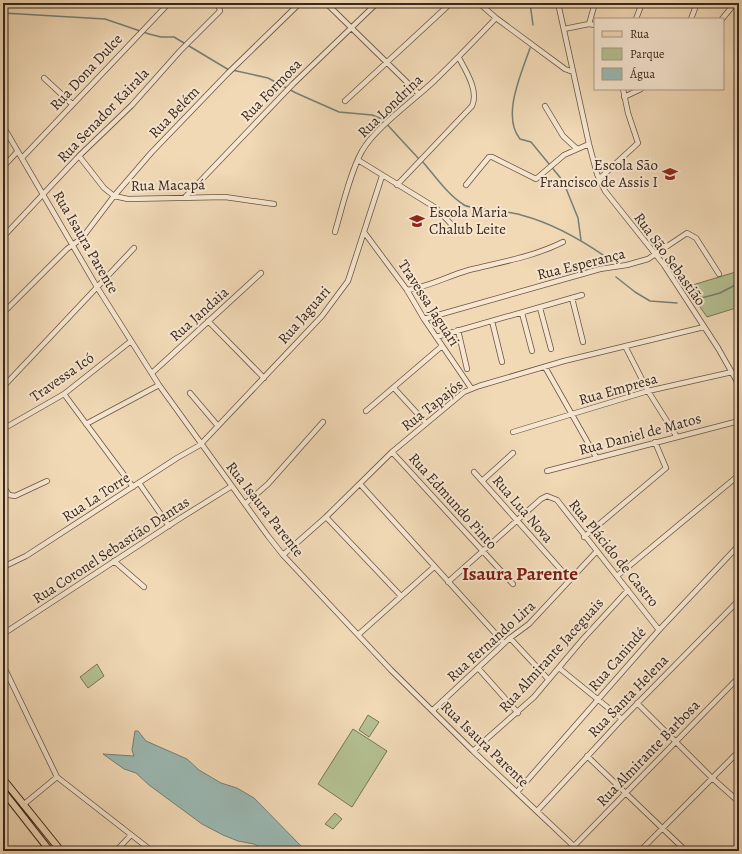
<svg xmlns="http://www.w3.org/2000/svg" width="742" height="854" font-family="Alegreya,serif">
<style>
.green{fill:#b4c092;stroke:#777458}
.water{fill:#9bb9b3;stroke:#747f77}
.lines{fill:none;stroke-linecap:round;stroke-linejoin:round}
.stream{stroke:#747f77;stroke-width:1.5}
.minor-casing{stroke:#685443;stroke-width:6}
.major-casing{stroke:#3a281d;stroke-width:8}
.minor{stroke:#f6e6d0;stroke-width:4.5}
.major{stroke:#f1d9b6;stroke-width:6}
.labels{text-anchor:middle;stroke-width:4;stroke-linejoin:round;paint-order:stroke}
.street-label{font-size:15px;fill:#3a281d;stroke:#f6e6d0}
.poi-label{font-size:15px;fill:#3a281d;stroke:#f6e6d0;text-anchor:end}
.district-label{font-size:19px;font-weight:bold;fill:#7a1f14;stroke:#f6e6d0}
</style>
<rect width="100%" height="100%" fill="#f1d9b6"/>
<filter id="stains"><feTurbulence type="fractalNoise" baseFrequency=".005" numOctaves="4"/><feColorMatrix values="0 0 0 0 .2 0 0 0 0 .09 0 0 0 0 .02 0 0 0 .5 -.17"/></filter>
<radialGradient id="worn" r=".72"><stop offset=".6" stop-color="#630" stop-opacity="0"/><stop offset="1" stop-color="#630" stop-opacity=".3"/></radialGradient>
<path class="green" d="M739,271v36l-32,10 -21,-30z
M97,664l7,12 -16,12 -8,-11z
M368,715l11,7 -10,15 -10,-7z
M353,729l34,22 -35,56 -34,-23z
M335,813l7,6 -9,10 -8,-5z"/>
<path class="water" d="M135,731h3l8,10 41,18 12,11 22,13 16,5 17,10 48,49 -2,4h-33l-13,-7 -16,-3 -15,-6 -21,-11 -53,-39 -13,-12 -12,-4 -21,-15 31,2 -2,-6z"/>
<g class="lines">
<path class="stream" d="M530,3l3,22
M3,13l102,6 44,15 12,3h13l55,33
M530,48c-8,24 -29,68 -10,91l11,3 32,39 15,37 3,22
M232,70l36,8 28,15 43,19 33,3 10,4 37,40
M422,161c13,15 25,33 42,44 6,4 46,6 57,10 31,8 59,24 85,42
M616,277l19,15 15,9 27,2
M694,300l26,-7 19,-10"/>
<g class="minor-casing">
<path id="minor" d="M326,3l93,91
M479,3l17,15 69,51 8,3
M558,3l31,141 8,30 8,17 59,74 54,83 21,37
M636,19l6,-16
M691,19l6,-16
M722,19l13,-16
M589,24l6,-21
M564,29l25,-5 6,1
M44,78l28,26
M624,97l17,-8
M345,101l106,-98
M545,106l18,30 13,12
M3,126l94,161 62,98 109,151 15,19 108,115 82,81 106,100
M79,156l25,32 10,8 14,3 97,-2 49,7
M22,158l147,-155
M358,160l78,48 15,16
M3,167l14,-15
M599,179l39,-36 -10,-30 -5,-24
M397,185l75,-79c7,-15 -6,-35 -13,-48
M466,185l23,-28h3l44,22 28,-24 25,-11
M186,196l107,-112 84,-81
M335,232c7,-24 15,-59 27,-81 14,-24 51,-50 72,-70 21,-20 41,-41 62,-63
M364,232l43,58 17,29 47,69
M3,237l76,-81 53,-51 48,-54 40,-40 -2,-8
M407,290c21,-3 41,-14 62,-20 32,-8 64,-13 94,-28
M572,298l11,44
M540,308l11,41
M3,313l64,-64 15,-11 32,-42 37,-43 77,-80 72,-70
M522,313l10,38
M424,319l176,-50 27,-4 21,-6 39,-26 9,5 23,36
M208,321l56,57
M492,321l10,41
M458,330l9,39
M436,337l146,-42
M625,346l23,45 29,46
M545,367l51,90
M152,373l109,-100
M3,387l131,-139
M394,388l32,35
M190,393l28,33
M64,394l69,93
M366,411l76,-65
M86,424l73,-39
M3,429l61,-35 67,-53
M513,432l135,-41 84,-19
M392,452l121,132
M547,471l192,-50
M474,472l96,108
M482,481l31,-28
M139,483l30,43
M360,484l144,159
M3,486l6,9 6,1 32,-15
M245,504l23,-20 55,-62
M326,517l75,79
M584,537l82,-69 -11,-26
M283,555l43,-38 66,-65 72,-60 15,-6 85,-25 140,-34
M114,561l30,26
M3,567l23,-11 151,-98 23,-13 122,-129 26,-35 34,-105
M617,576l122,-101
M448,582l93,-83 6,-3 10,4 102,130
M3,634l176,-115 53,-33
M359,634l75,-67
M510,638l38,41
M3,665l54,112 95,74
M478,668l40,45
M559,668l63,51
M637,703l74,74 28,25
M433,710l77,-72 19,-14 67,-72
M473,751l61,-54 49,-58 45,-49
M587,756l99,95
M517,792l142,-162 80,-85
M23,805l34,-28
M537,811l85,-92 117,-119
M574,846l165,-169
M116,851l15,-16
M640,851l99,-100"/>
</g>
<g class="major-casing">
<path id="major" d="M3,779l58,72
M3,791l47,60"/>
</g>
<use href="#minor" class="minor"/>
<use href="#major" class="major"/>
</g>
<defs>
<g id="school-bare" transform="scale(1.2)"><path d="M0-5L7-2L0 1L-7-2ZM-4 1L0 2.5L4 1V4Q0 6-4 4Z" fill="#8f2418" stroke="#f6e6d0" stroke-width="2.5" paint-order="stroke"/></g>
</defs>
<g fill-rule="evenodd">
<use href="#school-bare" x="670" y="174"/>
<use href="#school-bare" x="417" y="221"/>
</g>
<g class="labels">
<g class="street-label">
<text transform="translate(86 72) rotate(-47)" y="5">Rua Dona Dulce</text>
<text transform="translate(271 90) rotate(-46)" y="5">Rua Formosa</text>
<text transform="translate(390 106) rotate(-44)" y="5">Rua Londrina</text>
<text transform="translate(174 112) rotate(-46)" y="5">Rua Belém</text>
<text transform="translate(103 115) rotate(-46)" y="5">Rua Senador Kairala</text>
<text transform="translate(168 185) rotate(-1)" y="5">Rua Macapá</text>
<text transform="translate(86 242) rotate(60)" y="5">Rua Isaura Parente</text>
<text transform="translate(670 259) rotate(54)" y="5">Rua São Sebastião</text>
<text transform="translate(581 264) rotate(-14)" y="5">Rua Esperança</text>
<text transform="translate(429 303) rotate(57)" y="5">Travessa Jaguari</text>
<text transform="translate(199 314) rotate(-42)" y="5">Rua Jandaia</text>
<text transform="translate(304 315) rotate(-49)" y="5">Rua Jaguari</text>
<text transform="translate(62 377) rotate(-35)" y="5">Travessa Icó</text>
<text transform="translate(618 389) rotate(-16)" y="5">Rua Empresa</text>
<text transform="translate(432 405) rotate(-38)" y="5">Rua Tapajós</text>
<text transform="translate(640 434) rotate(-15)" y="5">Rua Daniel de Matos</text>
<text transform="translate(96 497) rotate(-33)" y="5">Rua La Torre</text>
<text transform="translate(453 501) rotate(48)" y="5">Rua Edmundo Pinto</text>
<text transform="translate(265 509) rotate(52)" y="5">Rua Isaura Parente</text>
<text transform="translate(523 509) rotate(49)" y="5">Rua Lua Nova</text>
<text transform="translate(111 550) rotate(-33)" y="5">Rua Coronel Sebastião Dantas</text>
<text transform="translate(614 553) rotate(51)" y="5">Rua Plácido de Castro</text>
<text transform="translate(491 641) rotate(-42)" y="5">Rua Fernando Lira</text>
<text transform="translate(551 655) rotate(-48)" y="5">Rua Almirante Jaceguais</text>
<text transform="translate(617 659) rotate(-49)" y="5">Rua Canindé</text>
<text transform="translate(628 696) rotate(-46)" y="5">Rua Santa Helena</text>
<text transform="translate(485 744) rotate(44)" y="5">Rua Isaura Parente</text>
<text transform="translate(648 753) rotate(-46)" y="5">Rua Almirante Barbosa</text>
</g>
<g class="poi-label">
<text x="658" y="170">Escola São<tspan x="658" dy="17">Francisco de Assis I</tspan></text>
<text x="429" y="217" text-anchor="start">Escola Maria<tspan x="429" dy="17">Chalub Leite</tspan></text>
</g>
<g class="district-label">
<text x="520" y="580">Isaura Parente</text>
</g>
</g>
<rect width="742" height="854" fill="none" stroke="#f1d9b6" stroke-width="16"/>
<rect x="4" y="4" width="734" height="846" fill="none" stroke="#3a281d" stroke-width="2"/>
<rect x="8" y="8" width="726" height="838" fill="none" stroke="#3a281d"/>
<rect x="594" y="18" width="130" height="72" fill="#f6e6d0" stroke="#ab9a88"/>
<rect x="602" y="31" width="20" height="6" fill="#f1d9b6" stroke="#ab9a88"/>
<text x="630" y="38" font-size="12" fill="#3a281d">Rua</text>
<rect x="602" y="48" width="20" height="12" fill="#b4c092" stroke="#ab9a88"/>
<text x="630" y="58" font-size="12" fill="#3a281d">Parque</text>
<rect x="602" y="68" width="20" height="12" fill="#9bb9b3" stroke="#ab9a88"/>
<text x="630" y="78" font-size="12" fill="#3a281d">Água</text>
<rect width="100%" height="100%" filter="url(#stains)"/>
<rect width="100%" height="100%" fill="url(#worn)"/>
</svg>
